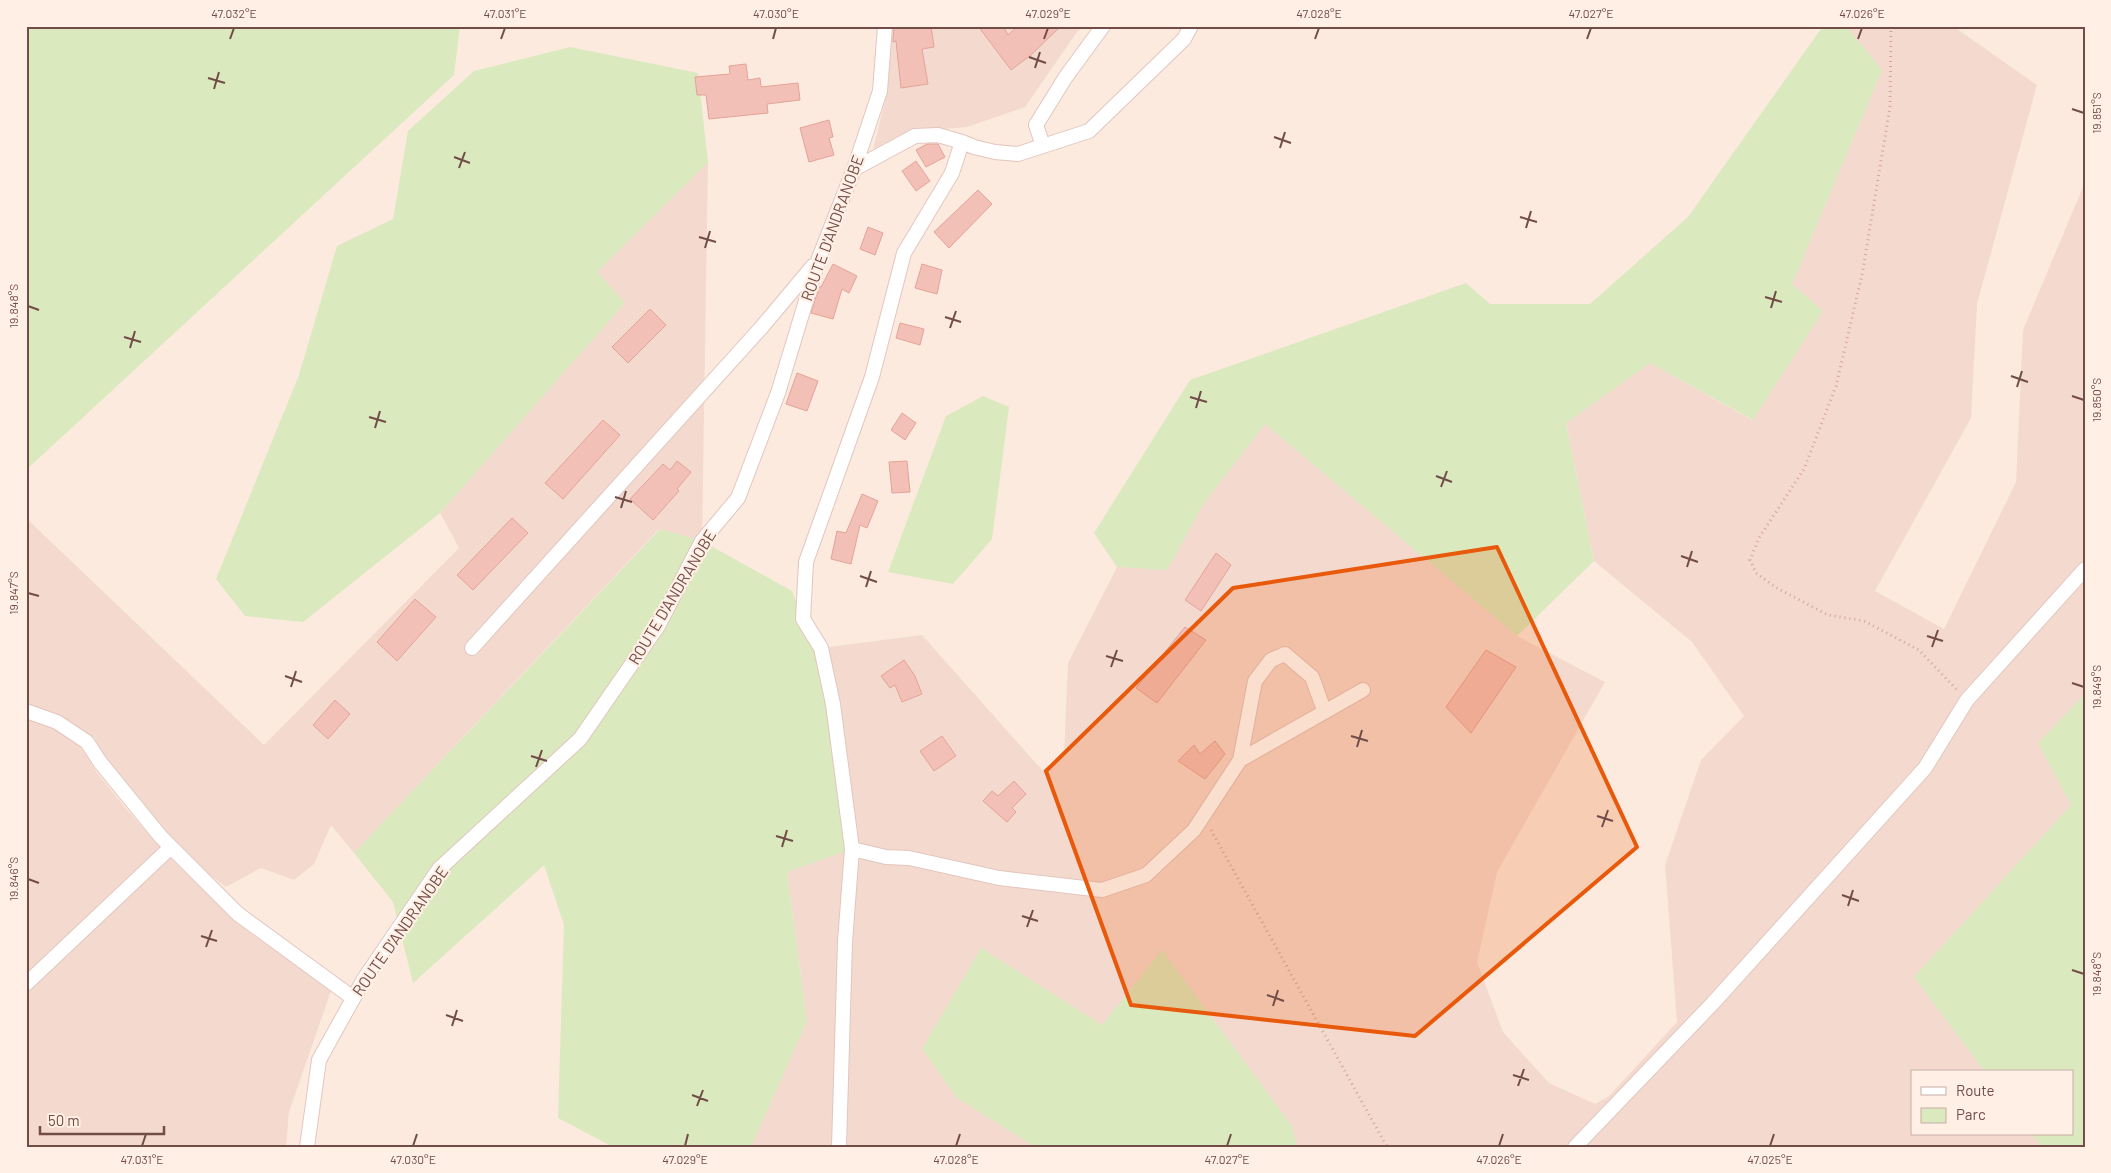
<svg xmlns="http://www.w3.org/2000/svg" width="2111" height="1173" font-family="Barlow,sans-serif">
<style>
.residential{fill:#f4dace}
.green{fill:#dae9be}
.building{fill:#f2c0b7;stroke:#e4a397}
.lines{fill:none;stroke-linecap:round;stroke-linejoin:round}
.minor-casing{stroke:#e2c6be;stroke-width:16}
.path{stroke:#d6a49a;stroke-width:3;stroke-dasharray:1 4;stroke-linecap:butt}
.minor{stroke:#fff;stroke-width:14}
.marked{fill:#e8590c;fill-opacity:0.2;stroke:#e8590c;stroke-width:4;stroke-linejoin:round}
.ticks{fill:none;stroke:#724c47;stroke-width:2}
.labels{text-anchor:middle;stroke-width:4.5;stroke-linejoin:round;paint-order:stroke}
.street-label{font-size:16px;fill:#724c47;stroke:#ffefe5}
.neatline{fill:none;stroke:#724c47;stroke-width:2}
.ticks-label{font-size:12px;text-anchor:middle;fill:#724c47}
</style>
<rect width="100%" height="100%" fill="#fceadf"/>
<path class="residential" d="M884,26h199l-6,6 -52,75 -58,20 -57,5 -37,17 13,-52z
M1846,26h107l84,59 -60,219 -6,114 -96,173 69,38 72,-147 7,-152 62,-148v512l-47,49 33,62 -157,172 71,95h-73v62h120l10,13h-1291l56,-126 -20,-149 34,-224 101,-13 120,135 22,-14 4,-93 49,-96 50,2 37,-66 61,-80 252,213 88,46 -108,190 -20,90 26,70 46,51 46,21 14,-8 68,-74 -12,-157 36,-105 43,-44 -52,-74 -98,-81 -28,-138 84,-60 102,57 40,-136 90,-214z
M708,162l-6,379 -43,-12 -305,324 -23,-28 -17,39 -20,16 -33,-12 -35,19 -33,-25 -86,-99 -13,-26 -68,-33v-186l238,227 195,-197 -19,-35 185,-210 -29,-31z
M26,717l31,10 13,9 16,18 9,16 32,40 46,51 66,64 92,66 -42,121 -3,35h-260z"/>
<path class="green" d="M26,26h434l-6,49 -428,395z
M1823,26h23l36,44 -90,214 31,27 -70,109 -103,-57 -84,60 28,138 -77,75 -252,-212 -61,79 -37,67 -50,-3 -23,-34 96,-153 276,-97 24,21h100l98,-87z
M570,47l128,26 10,89 -111,110 28,31 -185,210 -137,109 -58,-6 -29,-37 83,-204 38,-129 56,-27 15,-88 66,-60z
M983,396l26,11 -17,132 -39,45 -65,-12 58,-156z
M660,529l42,12 90,50 11,28 18,29 31,201 -65,23 20,149 -56,126h-138l-55,-29 6,-193 -20,-60 -131,118 -20,-81 -39,-49z
M2085,694v453h-43l-10,-13h40v-62h-87l-71,-95 157,-172 -33,-62z
M981,948l121,77 60,-75 130,176 5,21h-262l-78,-49 -35,-49z"/>
<path class="building" d="M899,26h32l3,21 -12,2 6,35 -27,4 -5,-47 -3,1v-2l1,-12z
M978,26h25l5,9 10,-9h43l-30,29 -20,15z
M746,64l2,16 12,-2 1,9 37,-4 2,17 -33,4 1,9 -59,6 -3,-24h-9l-2,-18 35,-3 -1,-8z
M829,120l4,17 -4,1 5,17 -25,7 -9,-34z
M927,144h11l7,13 -19,10 -10,-17z
M916,161l14,20 -14,10 -14,-20z
M978,190l14,14 -43,44 -15,-16z
M868,227l15,6 -8,22 -15,-6z
M833,264l24,12 -8,17 -7,-4 -9,30 -22,-6 8,-26h2z
M922,264l20,6 -5,24 -22,-6z
M650,309l16,16 -38,38 -16,-16z
M900,323l24,6 -4,16 -24,-7z
M797,373l21,8 -11,30 -21,-7z
M902,413l14,10 -11,17 -14,-10z
M603,420l17,15 -57,64 -18,-16z
M677,461l14,11 -14,17 2,2 -26,29 -23,-21 33,-35 7,6z
M907,461l3,31 -18,1 -3,-31z
M862,494l16,7 -11,27 -7,-3 -9,39 -20,-5 6,-28 9,2z
M512,518l16,15 -55,57 -16,-15z
M1216,553l15,12 -30,46 -16,-11z
M415,599l21,18 -39,44 -20,-19z
M1185,627l21,13 -49,63 -21,-15z
M1486,650l30,17 -45,66 -25,-26z
M904,660l11,16 7,18 -20,8 -7,-17 -5,3 -9,-12z
M335,700l15,14 -22,25 -15,-14z
M942,736l14,20 -22,15 -14,-20z
M1215,741l10,13 -20,25 -27,-18 16,-16 6,9z
M1014,781l12,13 -14,14 4,4 -9,10 -24,-21 9,-10 6,5z"/>
<g class="lines">
<g class="minor-casing">
<path id="minor" d="M962,142l12,5 21,5 23,2 71,-23 95,-92 7,-13
M1043,146l-7,-21 29,-47 38,-52
M472,648l289,-320 52,-62
M26,711l31,11 30,20 13,20 61,75 77,77 115,84
M1240,760l123,-70
M852,849l34,8 23,1 90,20 103,12 44,-15 48,-45 46,-70 15,-79 16,-21 14,-6 27,23 12,33
M26,984l145,-137
M307,1147l12,-87 45,-81 75,-110 141,-130 78,-113 44,-85 36,-43 40,-105 41,-135 35,-89 26,-78 5,-65
M839,1147l6,-205 7,-93 -19,-145 -12,-56 -18,-29 3,-57 66,-185 32,-124 48,-80 10,-31 -24,-7 -23,1 -61,33
M1575,1147l138,-144 212,-235 42,-68 118,-131"/>
</g>
<path class="path" d="M1891,26l-1,81 -28,168 -26,111 -32,83 -45,69 -9,22 6,13 19,14 53,28 36,6 55,29 39,41
M1211,830l176,317"/>
<use href="#minor" class="minor"/>
</g>
<path class="marked" d="M1497,547l140,300 -222,189 -284,-31 -85,-234 187,-183z"/>
<path class="ticks" d="M230,39l4,-11M501,39l4,-11M773,39l3,-11M1044,39l4,-11M1315,39l4,-11M1587,39l4,-11M1858,39l4,-11M1029,57l17,6M1035,68l5,-16M208,78l17,5M214,89l5,-17M2072,109l12,4M1274,137l17,6M1280,148l5,-16M454,157l16,6M459,168l6,-16M1520,217l17,5M1526,228l5,-17M699,237l17,5M705,248l5,-17M1765,297l17,5M28,306l11,4M1771,308l5,-17M945,317l16,5M950,328l6,-17M124,337l17,5M130,348l5,-17M2011,376l17,6M2017,387l5,-16M2072,396l12,4M1190,397l17,5M1196,408l5,-17M369,417l17,5M375,428l5,-17M1436,476l16,6M1441,487l6,-16M615,497l17,5M621,508l5,-17M1681,556l17,6M1687,567l5,-16M860,576l17,6M866,587l5,-16M28,593l11,3M1927,636l16,5M1932,647l6,-17M1106,656l17,5M1111,667l6,-17M285,676l17,6M2072,683l12,4M291,687l5,-16M1351,736l17,5M1357,747l5,-17M531,756l16,5M536,767l6,-17M1597,816l16,5M1602,827l6,-17M776,836l17,5M782,847l5,-17M28,879l11,4M1842,895l17,6M1848,906l5,-16M1022,916l16,5M1027,927l6,-17M201,936l16,5M206,947l6,-17M2072,970l12,4M1267,995l17,6M1273,1006l5,-16M446,1015l17,6M452,1026l5,-16M1513,1075l16,5M1518,1086l6,-17M692,1095l16,6M697,1106l6,-16M142,1146l4,-12M413,1146l4,-12M685,1146l3,-12M956,1146l4,-12M1227,1146l4,-12M1499,1146l4,-12M1770,1146l4,-12"/>
<g class="labels">
<g class="street-label">
<text transform="translate(832 228) rotate(-70)" y="6">ROUTE D'ANDRANOBE</text>
<text transform="translate(672 597) rotate(-59)" y="6">ROUTE D'ANDRANOBE</text>
<text transform="translate(400 931) rotate(-55)" y="6">ROUTE D'ANDRANOBE</text>
</g>
</g>
<rect width="2111" height="1173" fill="none" stroke="#ffefe5" stroke-width="55"/>
<rect x="1911" y="1070" width="162" height="65" fill="#ffefe5" stroke="#c7aea6"/>
<rect x="1921" y="1087" width="25" height="8" fill="#ffffff" stroke="#c7aea6"/>
<text x="1956" y="1096" font-size="15" fill="#724c47">Route</text>
<rect x="1921" y="1108" width="25" height="15" fill="#dae9be" stroke="#c7aea6"/>
<text x="1956" y="1120" font-size="15" fill="#724c47">Parc</text>
<path d="M40 1126v8h124v-8" fill="none" stroke="#724c47" stroke-width="2.5"/>
<text x="48" y="1126" font-size="15" fill="#724c47" stroke="#ffefe5" stroke-width="4" paint-order="stroke">50 m</text>
<rect x="28" y="28" width="2056" height="1118" class="neatline"/>
<g class="ticks-label">
<text x="234" y="18">47.032°E</text>
<text x="505" y="18">47.031°E</text>
<text x="776" y="18">47.030°E</text>
<text x="1048" y="18">47.029°E</text>
<text x="1319" y="18">47.028°E</text>
<text x="1591" y="18">47.027°E</text>
<text x="1862" y="18">47.026°E</text>
<text transform="translate(2097 113) rotate(-90)" y="4">19.851°S</text>
<text transform="translate(14 306) rotate(-90)" y="4">19.848°S</text>
<text transform="translate(2097 400) rotate(-90)" y="4">19.850°S</text>
<text transform="translate(14 593) rotate(-90)" y="4">19.847°S</text>
<text transform="translate(2097 687) rotate(-90)" y="4">19.849°S</text>
<text transform="translate(14 879) rotate(-90)" y="4">19.846°S</text>
<text transform="translate(2097 974) rotate(-90)" y="4">19.848°S</text>
<text x="142" y="1164">47.031°E</text>
<text x="413" y="1164">47.030°E</text>
<text x="685" y="1164">47.029°E</text>
<text x="956" y="1164">47.028°E</text>
<text x="1227" y="1164">47.027°E</text>
<text x="1499" y="1164">47.026°E</text>
<text x="1770" y="1164">47.025°E</text>
</g>
</svg>
